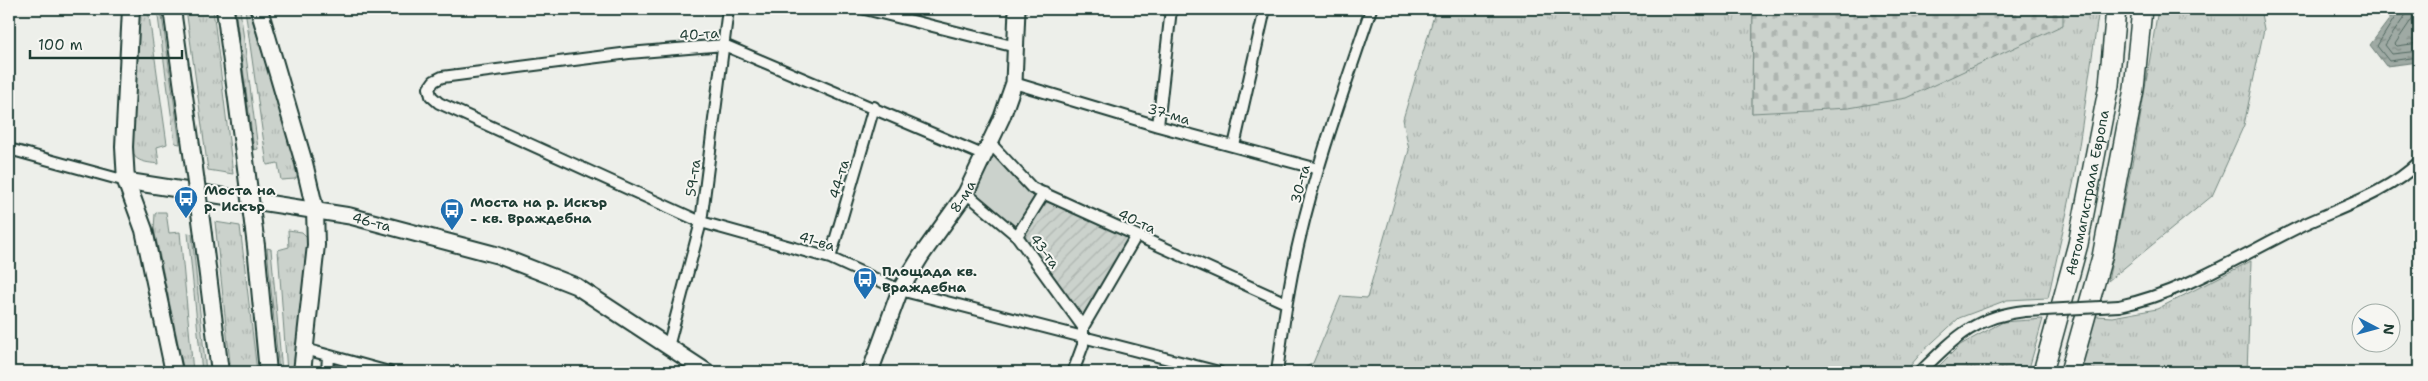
<svg xmlns="http://www.w3.org/2000/svg" width="2428" height="381" font-family="'Shantell Sans',sans-serif">
<style>
.grass{fill:url(#grass-tufts);stroke:#758880}
.cemetery{fill:url(#cemetery-stones);stroke:#758880}
.park{fill:#cbd2cc;stroke:#758880}
.garden{fill:url(#garden-furrows);stroke:#758880}
.water{fill:url(#water-ripples);stroke:#6c7e77}
.lines{fill:none;stroke-linecap:round;stroke-linejoin:round}
.shore{stroke:#526961;stroke-width:1}
.street-casing{stroke:#1f3d34;stroke-width:14}
.secondary-casing{stroke:#1f3d34;stroke-width:19}
.primary-casing{stroke:#1f3d34;stroke-width:20}
.highway-casing{stroke:#1f3d34;stroke-width:22}
.street{stroke:#f6f6f2;stroke-width:10}
.secondary{stroke:#f6f6f2;stroke-width:15}
.primary{stroke:#f6f6f2;stroke-width:16}
.highway{stroke:#f6f6f2;stroke-width:19}
.street-bridge-casing{stroke:#1f3d34;stroke-width:14;stroke-linecap:butt}
.primary-bridge-casing{stroke:#1f3d34;stroke-width:20;stroke-linecap:butt}
.street-bridge{stroke:#f6f6f2;stroke-width:10}
.primary-bridge{stroke:#f6f6f2;stroke-width:16}
.labels{text-anchor:middle;stroke-width:4;stroke-linejoin:round;paint-order:stroke}
.street-label{font-size:14px;fill:#1f3d34;stroke:#f6f6f2}
.poi-label{font-size:14px;font-weight:bold;fill:#1f3d34;stroke:#f6f6f2;text-anchor:start}
</style>
<defs>
<pattern id="grass-tufts" width="24" height="20" patternUnits="userSpaceOnUse" patternTransform="scale(1.25)"><rect width="24" height="20" fill="#cbd2cc"/><path d="M3 7l-1-3M5 7V3M7 7l1-3M15 17l-1-3M17 17v-4M19 17l1-3" fill="none" stroke="#aeb5b0"/></pattern>
<pattern id="cemetery-stones" width="16" height="16" patternUnits="userSpaceOnUse" patternTransform="scale(1.25)"><rect width="16" height="16" fill="#cbd2cc"/><path d="M2 7V4a2 2 0 0 1 4 0v3zM10 15v-3a2 2 0 0 1 4 0v3z" fill="#aeb5b0"/></pattern>
<pattern id="garden-furrows" width="10" height="10" patternUnits="userSpaceOnUse" patternTransform="scale(1.25)"><rect width="10" height="10" fill="#cbd2cc"/><path d="M-1 1l2-2M0 10L10 0M9 11l2-2" fill="none" stroke="#aeb5b0"/></pattern>
<pattern id="water-ripples" width="26" height="14" patternUnits="userSpaceOnUse" patternTransform="scale(1.25)"><rect width="26" height="14" fill="#9faaa4"/><path d="M2 4q2-2 4 0t4 0M15 11q2-2 4 0t4 0" fill="none" stroke="#818c86"/></pattern>
</defs>
<rect width="100%" height="100%" fill="#edefea"/>
<filter id="ink" filterUnits="userSpaceOnUse"><feTurbulence type="fractalNoise" baseFrequency=".02" numOctaves="2"/><feDisplacementMap in="SourceGraphic" scale="10" xChannelSelector="R" yChannelSelector="G"/><feConvolveMatrix kernelMatrix="1 2 1 2 8 2 1 2 1" color-interpolation-filters="sRGB"/></filter>
<g filter="url(#ink)">
<path class="grass" d="M137,9h11l19,135 -10,3 2,17c-16,-2 -26,-2 -29,-19z
M157,9h4l19,135 -5,-1z
M186,9h27l20,165 -25,-4z
M235,9h5l18,140 -4,1z
M245,9h4l48,158 1,8 -3,4 -14,1 -3,-17 -11,2z
M1436,9h317l-1,104 310,-88 1,-16h36l-25,171 -26,118 -41,2 -48,18 -37,34 -17,20h-607l15,-9 28,-67 26,2 42,-148 -6,-31z
M2158,9h102l4,20 -20,96 -32,71 -104,85 27,-132z
M158,212h8l3,21 11,-1 13,140h-9l-30,-143 1,-15z
M215,222l25,4 17,146h-26z
M288,230l14,2 5,5v17l-12,118h-8l-9,-122 11,-3z
M188,233l4,1 14,138h-4z
M267,248l4,1 11,123h-3z
M2251,261l-4,111h-167l16,-56 16,1 45,-8z
M2043,319l-15,53h-95l27,-27 43,-23z"/>
<path class="cemetery" d="M1753,9h310v16l-157,73 -57,10 -97,5z"/>
<path class="park" d="M990,143l54,50 -27,43 -51,-43z"/>
<path class="garden" d="M1044,193l92,43 -53,91 -66,-91z"/>
<path class="water" d="M2397,9h22v53l-33,4 -16,-21z"/>
<g class="lines">
<path class="shore" d="M2400,9l-23,37 12,15 30,-4
M2406,9l-1,7 -20,29 7,9 27,-3
M2414,9l-2,10 -17,25 2,2 22,-3"/>
<g class="street-casing">
<path id="street" d="M865,9l151,38
M1014,83l144,43 160,43
M1158,126l13,-117
M990,143l42,45 254,115
M1234,146l31,-137
M9,149l117,32
M985,156l-261,-111 -95,8 -187,24 -8,4 -5,7 2,8 8,7 262,119 129,36 70,32 319,82
M966,193l51,43 66,91v18l-10,27
M1017,236l27,-43
M830,258l44,-151
M2119,306c64,-13 126,-53 184,-81 39,-18 86,-33 116,-63
M1083,327l53,-91
M668,347l33,-125 27,-213
M305,349l84,23
M327,372l1,-16
M1277,372c6,-45 12,-90 23,-135 18,-77 46,-153 71,-228
M1920,372c34,-33 55,-56 105,-61"/>
</g>
<g class="secondary-casing">
<g id="secondary">
<path id="s1" d="M126,181l224,35 147,39 79,31 131,86"/>
<path id="s2" d="M870,372l30,-82 21,-34 45,-63 36,-76 12,-34 3,-74"/>
</g>
</g>
<g class="primary-casing">
<path id="primary" d="M131,9l-7,138 2,34 18,49 30,142
M172,9l19,137
M225,9l20,151
M259,9l45,154 11,47 1,35 -14,127
M203,235l17,137
M256,246l12,126"/>
</g>
<g class="highway-casing">
<g id="highway">
<path id="s3" d="M2043,372l35,-128 31,-159 7,-76"/>
<path d="M2070,372l32,-115 32,-168 8,-80"/>
</g>
</g>
<use href="#street" class="street"/>
<use href="#secondary" class="secondary"/>
<use href="#primary" class="primary"/>
<use href="#highway" class="highway"/>
<g class="street-bridge-casing">
<path id="street-bridge" d="M2025,311l94,-5"/>
</g>
<g class="primary-bridge-casing">
<path id="primary-bridge" d="M191,146l12,89
M245,160l11,86"/>
</g>
<use href="#street-bridge" class="street-bridge"/>
<use href="#primary-bridge" class="primary-bridge"/>
</g>
</g>
<defs>
<g id="bus-pin" transform="scale(1.25)"><path d="M0 17L-7.5 6A9.5 9.5 0 1 1 7.5 6Z" fill="#1f6fb2" stroke="#f6f6f2"/><path d="M-5-6H5V4H4V6H2V4H-2V6H-4V4H-5ZM-3.5-4V0h7V-4ZM-3.5 1.2v1.5H-2V1.2ZM2 1.2v1.5H3.5V1.2Z" fill="#fff"/></g>
</defs>
<g fill-rule="evenodd">
<use href="#bus-pin" x="186" y="198"/>
<use href="#bus-pin" x="452" y="210"/>
<use href="#bus-pin" x="865" y="279"/>
</g>
<g class="labels">
<g class="street-label">
<text transform="translate(699 34) rotate(-4)" y="5">40-та</text>
<text transform="translate(1169 114) rotate(16)" y="5">37-ма</text>
<text transform="translate(693 178) rotate(-82)" y="5">59-та</text>
<text transform="translate(839 179) rotate(-74)" y="5">44-та</text>
<text transform="translate(1300 184) rotate(-75)" y="5">30-та</text>
<text dy="5" stroke="none"><textPath href="#s3" startOffset="185">Автомагистрала Европа</textPath></text>
<text dy="5" stroke="none"><textPath href="#s2" startOffset="200">8-ма</textPath></text>
<text transform="translate(1137 221) rotate(25)" y="5">40-та</text>
<text dy="5" stroke="none"><textPath href="#s1" startOffset="249">46-та</textPath></text>
<text transform="translate(817 241) rotate(17)" y="5">41-ва</text>
<text transform="translate(1045 251) rotate(54)" y="5">43-та</text>
</g>
<g class="poi-label">
<text x="204" y="195">Моста на<tspan x="204" dy="16">р. Искър</tspan></text>
<text x="470" y="207">Моста на р. Искър<tspan x="470" dy="16">- кв. Враждебна</tspan></text>
<text x="882" y="276">Площада кв.<tspan x="882" dy="16">Враждебна</tspan></text>
</g>
</g>
<rect width="2428" height="381" fill="none" stroke="#f6f6f2" stroke-width="30"/>
<rect x="15" y="15" width="2398" height="351" fill="none" stroke="#1f3d34" stroke-width="2" filter="url(#ink)"/>
<g transform="translate(2376 328) rotate(96)"><circle r="24" fill="#f6f6f2" stroke="#a0aca6"/>
<path d="M0-4L9 19L0 12L-9 19Z" fill="#1f6fb2"/>
<text y="-8" font-size="14" font-weight="bold" text-anchor="middle" fill="#1f3d34">N</text>
</g>
<path d="M30 50v8h152v-8" fill="none" stroke="#1f3d34" stroke-width="2.5"/>
<text x="38" y="50" font-size="15" fill="#1f3d34" stroke="#f6f6f2" stroke-width="4" paint-order="stroke">100 m</text>
</svg>
